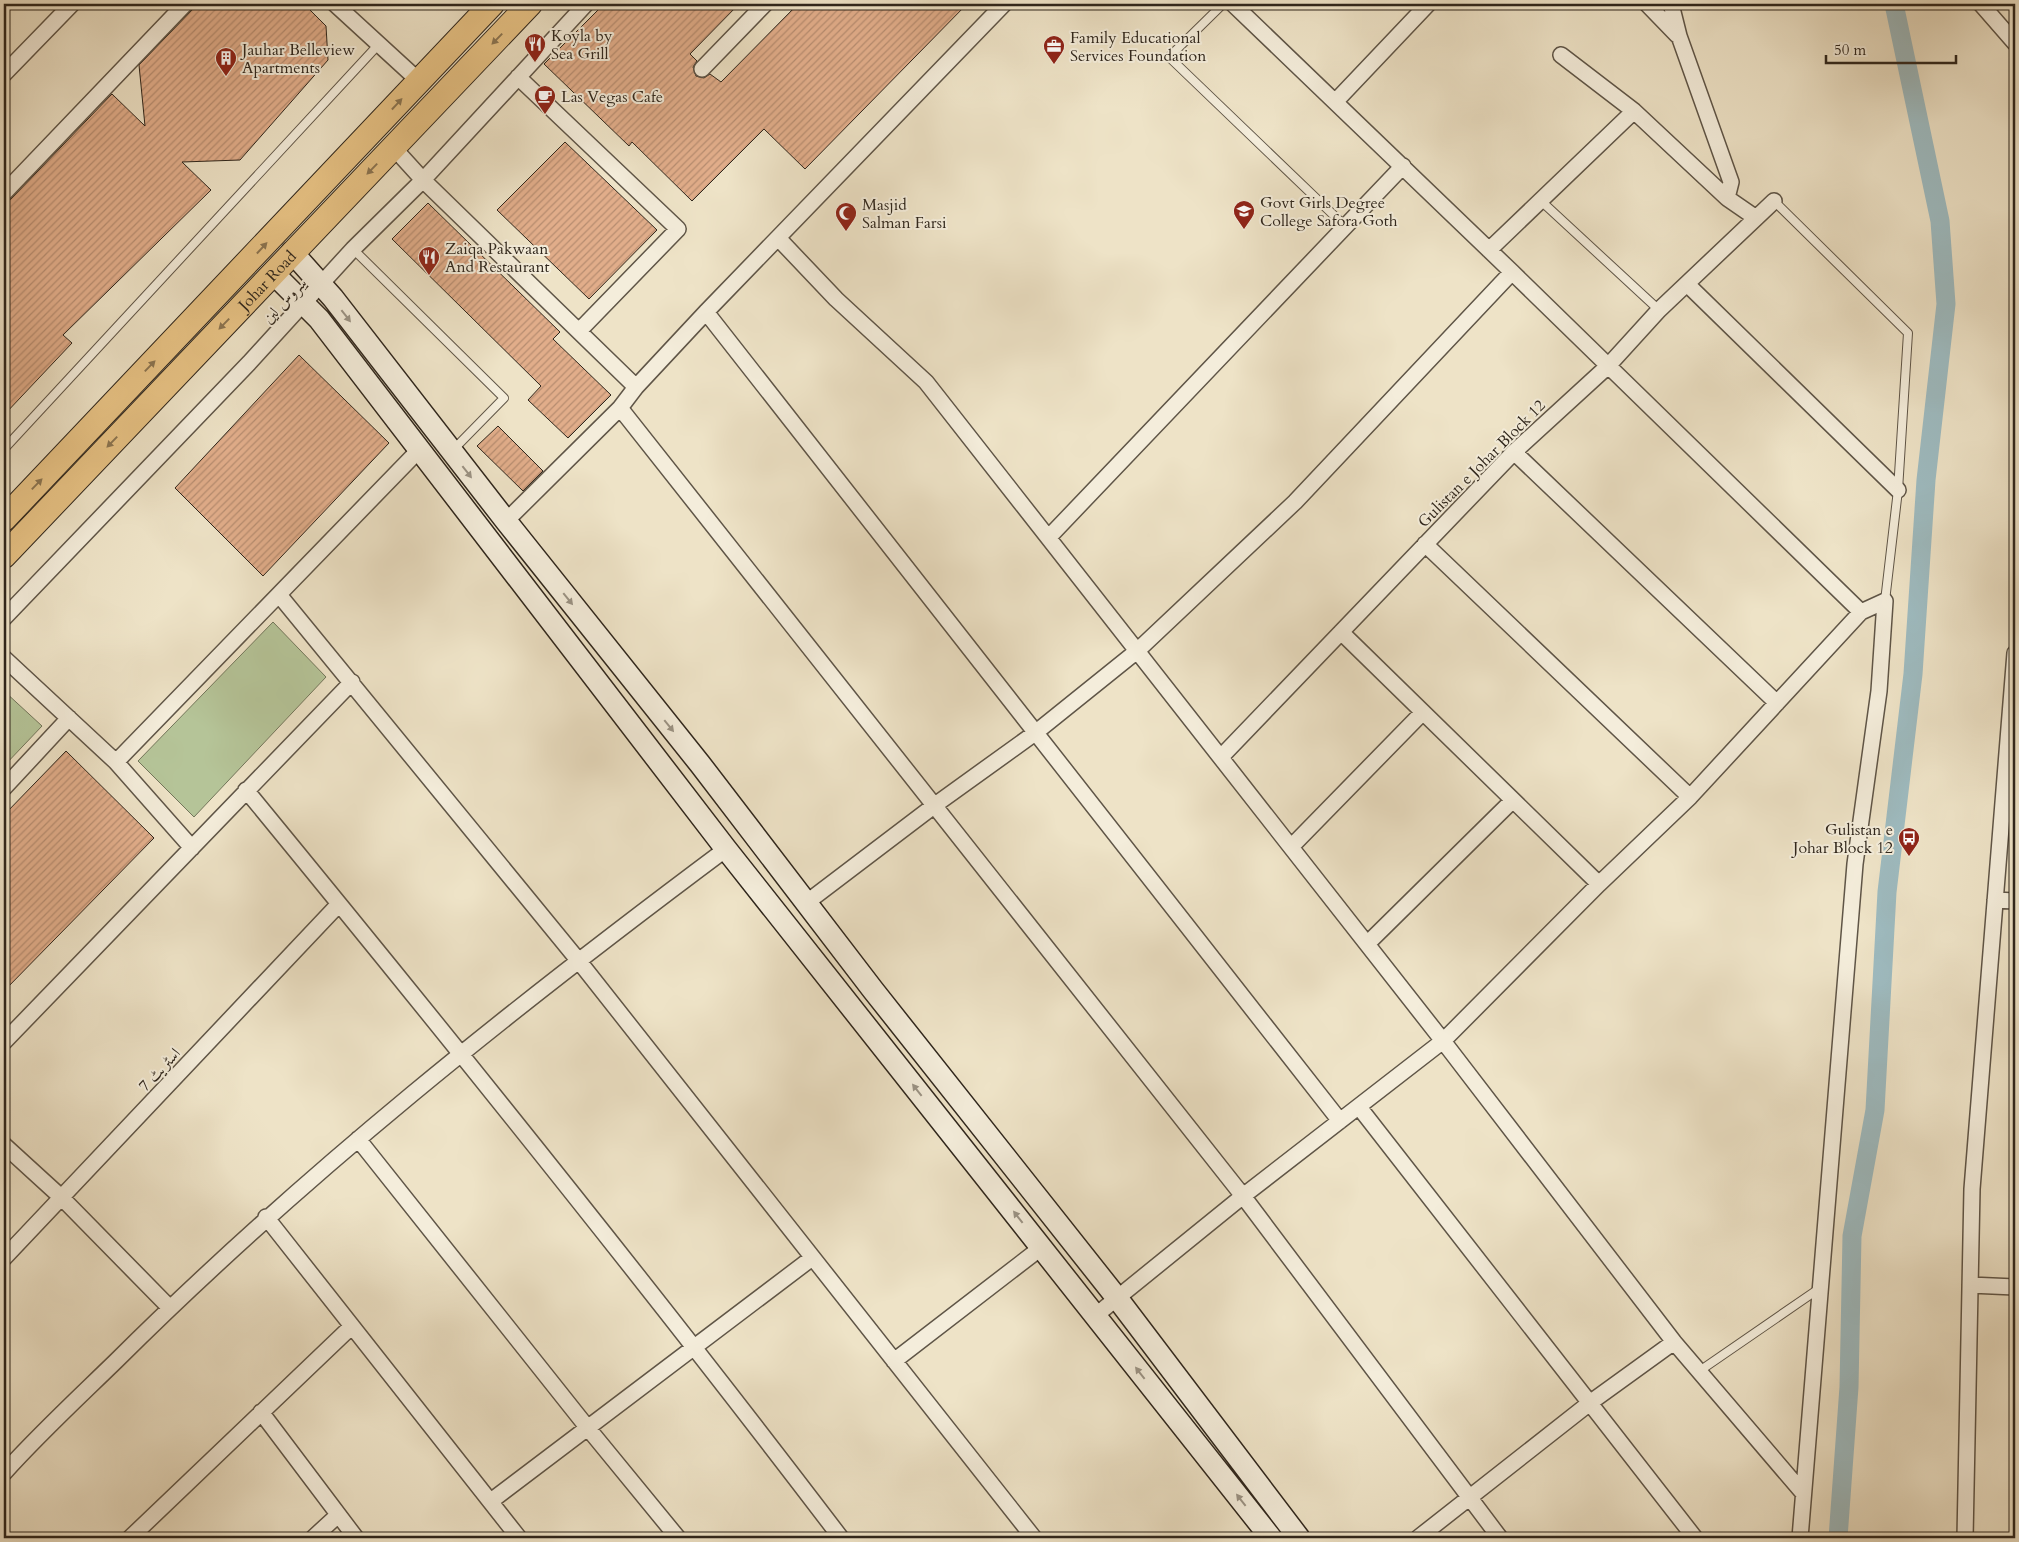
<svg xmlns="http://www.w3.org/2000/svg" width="2019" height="1542" font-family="Cardo,Amiri,serif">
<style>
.green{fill:#b5c498;stroke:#72755a}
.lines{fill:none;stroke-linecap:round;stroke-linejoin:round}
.canal{stroke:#9ebbc0;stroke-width:19}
.building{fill:url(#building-hatch);stroke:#2f261c}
.lane-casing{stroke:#5f5547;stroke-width:10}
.street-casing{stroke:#5f5547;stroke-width:18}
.secondary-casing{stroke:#2f261c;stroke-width:24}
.primary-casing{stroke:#2f261c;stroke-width:26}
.lane{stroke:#f4eddb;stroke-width:8}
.street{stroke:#f4eddb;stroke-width:15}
.secondary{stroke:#f4eddb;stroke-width:21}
.primary{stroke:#e7c284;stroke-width:24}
.oneway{fill:#8b7450}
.oneway2{fill:#9b9385}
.labels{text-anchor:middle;stroke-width:4;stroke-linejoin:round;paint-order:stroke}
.poi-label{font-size:16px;fill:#2f261c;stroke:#f4eddb;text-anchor:start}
.street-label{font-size:16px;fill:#2f261c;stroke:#f4eddb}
</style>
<defs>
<pattern id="building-hatch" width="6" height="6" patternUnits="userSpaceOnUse" patternTransform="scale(1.25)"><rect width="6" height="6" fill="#e1ad8a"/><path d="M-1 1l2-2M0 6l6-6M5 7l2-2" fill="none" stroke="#b78d70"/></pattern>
</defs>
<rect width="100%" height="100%" fill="#eee3c7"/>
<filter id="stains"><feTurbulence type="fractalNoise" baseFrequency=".004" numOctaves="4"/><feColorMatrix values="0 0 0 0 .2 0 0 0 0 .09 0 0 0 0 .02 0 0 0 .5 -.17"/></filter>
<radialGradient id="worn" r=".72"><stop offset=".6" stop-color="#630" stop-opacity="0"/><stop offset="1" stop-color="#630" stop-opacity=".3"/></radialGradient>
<path class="green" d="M273,622l53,55 -132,140 -56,-56z
M4,691l38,35 -38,40z"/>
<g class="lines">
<path class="canal" d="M1838,1538l11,-151 3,-151 23,-126 12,-218 26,-218 13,-194 20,-176 -6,-83 -46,-217"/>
</g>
<path class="building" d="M194,4h110l22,22 2,34 -88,100 -58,2 29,28 -148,145 9,8 -68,72v-211l7,-5 101,-105 33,32 -6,-61 53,-55z
M604,4h135l-49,50 7,7 -4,6 3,9 8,2 6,-4 11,8 77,-78h169l-162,165 -41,-40 -72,72 -60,-59 -3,4 -85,-82z
M565,142l92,88 -68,69 -92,-89z
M428,203l132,129 -7,7 58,56 -43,43 -40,-38 13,-14 -149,-147z
M299,355l90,88 -126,133 -88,-88z
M498,426l45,45 -20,20 -46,-45z
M66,751l88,87 -150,153v-176z"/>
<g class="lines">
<g class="lane-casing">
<path id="lane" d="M1223,4l-54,53 176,169
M1540,200l119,110
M1774,201l134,132 -10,157 -13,111
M353,249l151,149 -51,52
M4,449l375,-405
M1698,1372l122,-84"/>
</g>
<g class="street-casing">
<path id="street" d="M335,4l84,77
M1233,4l279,268 349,340
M1647,4l30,31
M1671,4l8,32 52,146 -4,16
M1981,4l34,39
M1561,55l73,56 93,87 29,20
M702,69l63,-65
M4,74l68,-70
M518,77l160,152 -99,102
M1335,102l93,-98
M393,147l30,33 213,207
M4,193l181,-189
M778,238l58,61 90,83 517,659 231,301 129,151
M1489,250l145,-139
M1688,285l210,205
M706,312l634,809
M620,408l623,788 257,342
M1514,452l263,251
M506,521l114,-113 16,-21 70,-75 298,-308
M1049,537l354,-371
M1425,544l265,253
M280,596l298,364 456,578
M4,618l245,-255 104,-114 70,-69 163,-176
M1341,632l258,252
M4,658l112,104 76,86
M1221,757l293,-305 94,-86 51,-56 115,-109
M116,762l303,-312
M4,788l65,-70
M246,790c202,246 402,494 595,748
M1291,847l132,-135
M1995,900l20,1
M806,903l129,-98 100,-72 102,-82 158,-149 217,-230
M1367,944l146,-144
M4,1042l348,-360
M1359,1107l336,431
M358,1139l229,288 91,111
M4,1145l57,52 109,111
M266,1217l253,321
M4,1258l335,-354
M1970,1285l45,2
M1095,1316l148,-120 200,-155 156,-157 91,-87 171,-185 24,-11 -6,90 -24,173 -55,674
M894,1361l148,-114
M261,1412l95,126
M4,1473c35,-39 74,-75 112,-112 189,-188 397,-353 610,-512
M491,1501l321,-243
M130,1538l222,-212
M313,1538l25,-23
M1418,1538l173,-136 83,-60
M1965,1538l7,-349 43,-536"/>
</g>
<g class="secondary-casing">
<path id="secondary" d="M292,252l41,46 173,223 194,243 173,226 244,308 182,240
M273,273l46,46 407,530 545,689"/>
</g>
<g class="primary-casing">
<g id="primary">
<path d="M4,519l488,-515"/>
<path id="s1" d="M4,556l526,-552"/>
</g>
</g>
<use href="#lane" class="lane"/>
<use href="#street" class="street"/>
<use href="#secondary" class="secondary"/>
<use href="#primary" class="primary"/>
</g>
<defs><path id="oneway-solid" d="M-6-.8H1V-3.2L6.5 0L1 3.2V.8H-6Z" transform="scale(1.25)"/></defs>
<g class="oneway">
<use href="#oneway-solid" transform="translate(497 39) rotate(134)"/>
<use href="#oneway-solid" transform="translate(397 104) rotate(-47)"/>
<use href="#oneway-solid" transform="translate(372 169) rotate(134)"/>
<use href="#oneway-solid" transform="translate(262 248) rotate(-47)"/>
<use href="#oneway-solid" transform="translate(224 324) rotate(134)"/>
<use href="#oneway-solid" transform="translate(150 366) rotate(-46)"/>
<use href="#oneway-solid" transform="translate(112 442) rotate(134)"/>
<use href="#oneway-solid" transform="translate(37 484) rotate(-46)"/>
</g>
<g class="oneway2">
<use href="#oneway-solid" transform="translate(346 316) rotate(52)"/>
<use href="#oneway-solid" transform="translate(467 472) rotate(52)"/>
<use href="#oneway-solid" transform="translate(568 599) rotate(51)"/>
<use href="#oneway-solid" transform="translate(669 726) rotate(51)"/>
<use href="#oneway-solid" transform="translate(917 1090) rotate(-128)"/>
<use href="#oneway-solid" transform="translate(1018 1217) rotate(-128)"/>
<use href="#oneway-solid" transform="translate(1140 1373) rotate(-128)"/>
<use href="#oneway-solid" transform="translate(1241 1500) rotate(-128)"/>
</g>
<defs>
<g id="restaurant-pin" transform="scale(1.125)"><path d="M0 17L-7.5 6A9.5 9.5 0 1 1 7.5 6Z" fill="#8f2418" stroke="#f4eddb"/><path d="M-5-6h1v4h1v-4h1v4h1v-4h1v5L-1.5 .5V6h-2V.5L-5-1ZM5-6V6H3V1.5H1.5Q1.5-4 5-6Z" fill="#fff"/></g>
<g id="office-pin" transform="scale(1.125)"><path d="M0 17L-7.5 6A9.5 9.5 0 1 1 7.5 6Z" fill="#8f2418" stroke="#f4eddb"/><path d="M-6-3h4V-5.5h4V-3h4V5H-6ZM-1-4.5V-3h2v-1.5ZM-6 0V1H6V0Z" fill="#fff"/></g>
<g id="building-pin" transform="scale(1.125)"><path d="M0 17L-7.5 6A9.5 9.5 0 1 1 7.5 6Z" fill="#8f2418" stroke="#f4eddb"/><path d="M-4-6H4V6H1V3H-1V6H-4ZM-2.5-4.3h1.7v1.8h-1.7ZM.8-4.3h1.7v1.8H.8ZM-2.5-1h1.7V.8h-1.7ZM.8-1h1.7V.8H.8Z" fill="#fff"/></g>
<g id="cafe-pin" transform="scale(1.125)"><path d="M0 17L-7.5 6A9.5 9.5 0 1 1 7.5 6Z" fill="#8f2418" stroke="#f4eddb"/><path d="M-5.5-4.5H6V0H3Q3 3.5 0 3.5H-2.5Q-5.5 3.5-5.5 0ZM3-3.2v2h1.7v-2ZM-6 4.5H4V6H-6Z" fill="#fff"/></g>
<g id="university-pin" transform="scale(1.125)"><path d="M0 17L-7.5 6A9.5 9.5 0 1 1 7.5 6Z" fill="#8f2418" stroke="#f4eddb"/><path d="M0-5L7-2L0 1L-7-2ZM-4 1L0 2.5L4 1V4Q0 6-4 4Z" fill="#fff"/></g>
<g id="mosque-pin" transform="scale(1.125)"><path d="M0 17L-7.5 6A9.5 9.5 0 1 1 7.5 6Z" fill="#8f2418" stroke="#f4eddb"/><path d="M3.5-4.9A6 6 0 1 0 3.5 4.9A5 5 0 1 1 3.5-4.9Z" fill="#fff"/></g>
<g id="bus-pin" transform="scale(1.125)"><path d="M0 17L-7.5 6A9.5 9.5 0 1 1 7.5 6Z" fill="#8f2418" stroke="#f4eddb"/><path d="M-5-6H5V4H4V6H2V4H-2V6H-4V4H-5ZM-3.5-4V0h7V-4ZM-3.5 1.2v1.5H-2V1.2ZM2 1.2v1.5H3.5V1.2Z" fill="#fff"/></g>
</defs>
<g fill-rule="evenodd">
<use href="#restaurant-pin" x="535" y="44"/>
<use href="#office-pin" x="1054" y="46"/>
<use href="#building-pin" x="226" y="58"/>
<use href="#cafe-pin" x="545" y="96"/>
<use href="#university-pin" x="1244" y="211"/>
<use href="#mosque-pin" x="846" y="213"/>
<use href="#restaurant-pin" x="429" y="257"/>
<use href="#bus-pin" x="1909" y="838"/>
</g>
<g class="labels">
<g class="poi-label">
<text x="551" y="41">Koyla by<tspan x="551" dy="18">Sea Grill</tspan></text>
<text x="1070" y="43">Family Educational<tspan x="1070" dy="18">Services Foundation</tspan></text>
<text x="242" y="55">Jauhar Belleview<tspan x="242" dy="18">Apartments</tspan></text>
<text x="561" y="102">Las Vegas Cafe</text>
<text x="1260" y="208">Govt Girls Degree<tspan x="1260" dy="18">College Safora Goth</tspan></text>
<text x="862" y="210">Masjid<tspan x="862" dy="18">Salman Farsi</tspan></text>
<text x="445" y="254">Zaiqa Pakwaan<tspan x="445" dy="18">And Restaurant</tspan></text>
<text x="1893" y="835" text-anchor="end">Gulistan e<tspan x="1893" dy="18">Johar Block 12</tspan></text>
</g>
<g class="street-label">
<text dy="6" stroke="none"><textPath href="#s1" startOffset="381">Johar Road</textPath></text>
<text transform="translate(284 300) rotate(-47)" y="6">سروس لین</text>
<text transform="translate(1481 463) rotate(-45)" y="6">Gulistan e Johar Block 12</text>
<text transform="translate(159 1069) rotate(-47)" y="6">اسٹریٹ 7</text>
</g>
</g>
<rect width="2019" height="1542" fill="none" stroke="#eee3c7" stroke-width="20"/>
<rect x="5" y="5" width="2009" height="1532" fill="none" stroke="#2f261c" stroke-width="2.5"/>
<rect x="10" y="10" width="1999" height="1522" fill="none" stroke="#2f261c"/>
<path d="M1826 55v8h130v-8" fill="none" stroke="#2f261c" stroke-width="2.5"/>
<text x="1834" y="55" font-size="15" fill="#2f261c" stroke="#f4eddb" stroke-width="4" paint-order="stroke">50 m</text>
<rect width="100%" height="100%" filter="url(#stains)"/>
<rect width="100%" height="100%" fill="url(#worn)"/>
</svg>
